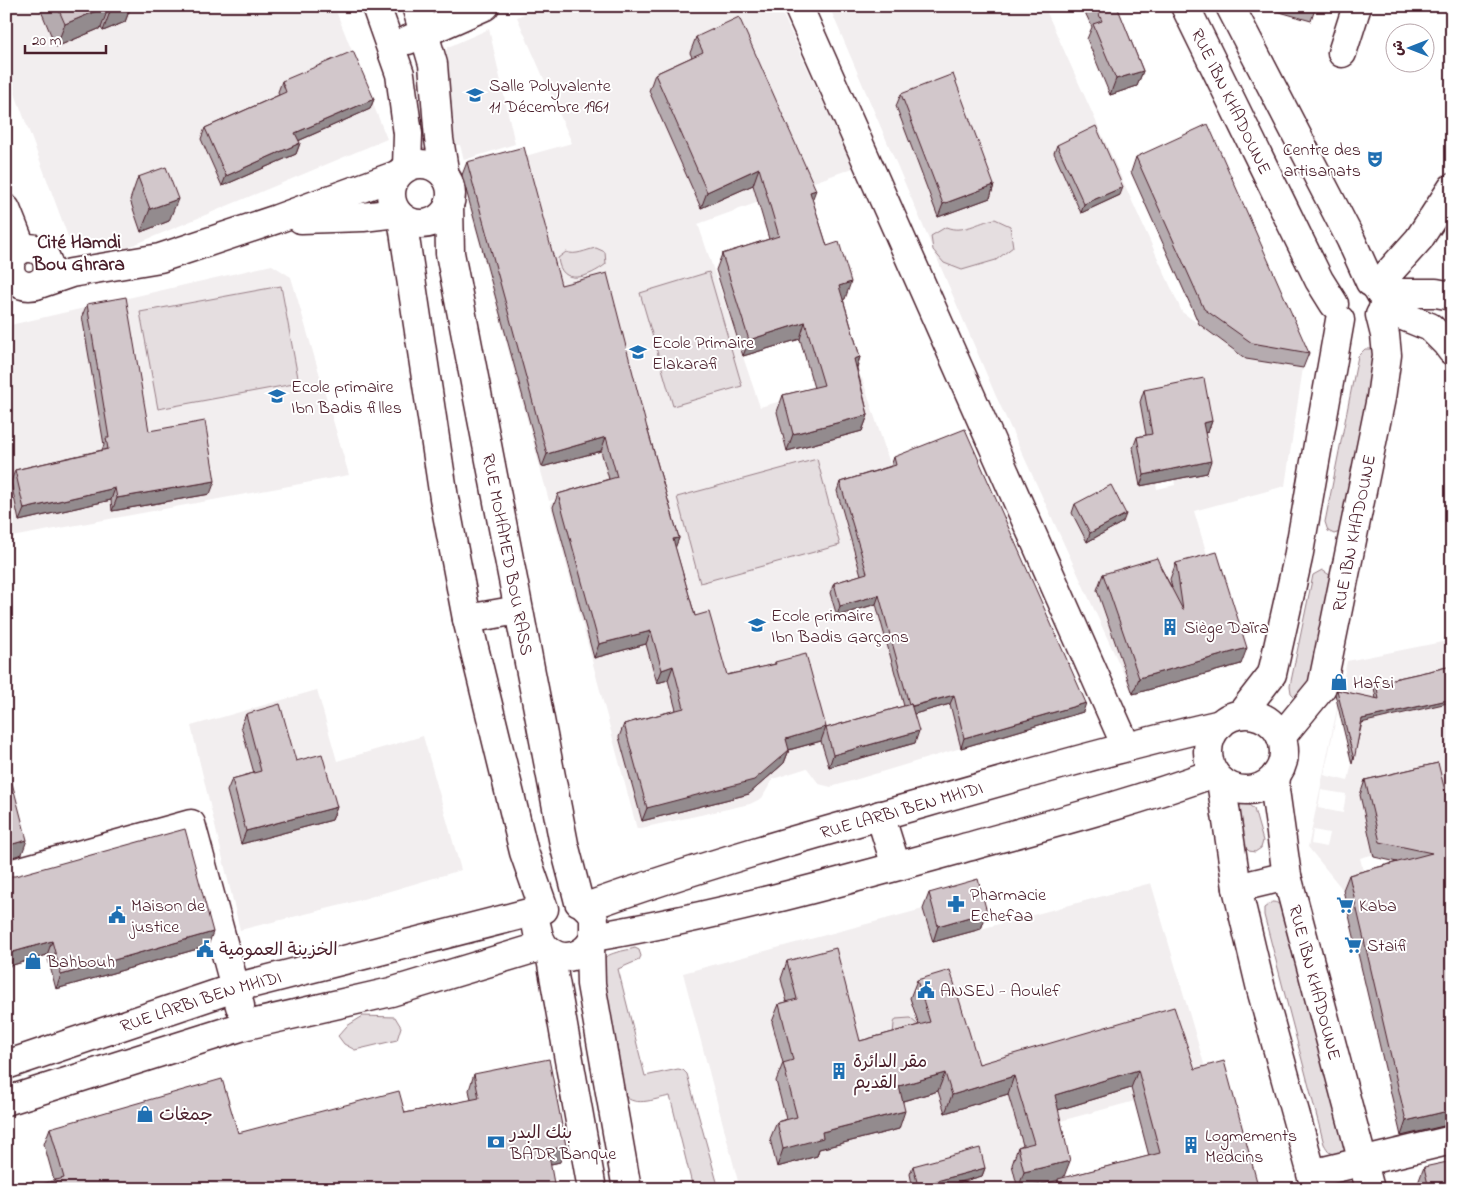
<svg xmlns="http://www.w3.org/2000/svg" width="1458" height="1195" font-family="'Indie Flower','Playpen Sans Arabic',sans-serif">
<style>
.built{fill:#f2eeef;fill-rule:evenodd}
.green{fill:#e5dee0;stroke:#987e86}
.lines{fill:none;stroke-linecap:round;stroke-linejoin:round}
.minor-casing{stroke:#4a1f2b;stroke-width:31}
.minor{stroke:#fff;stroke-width:28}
.wall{fill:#b5abaf;stroke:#4a1f2b;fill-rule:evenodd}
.shaded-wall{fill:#938b8e;stroke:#4a1f2b}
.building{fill:#d2c7cb;stroke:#4a1f2b}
.labels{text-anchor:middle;stroke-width:4;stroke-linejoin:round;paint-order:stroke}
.poi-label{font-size:18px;fill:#4a1f2b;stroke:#fff;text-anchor:start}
.street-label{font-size:18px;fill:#4a1f2b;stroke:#fff}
.neighbourhood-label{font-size:19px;font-weight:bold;fill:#4a1f2b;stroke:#fff}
</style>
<rect width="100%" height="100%" fill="#fff"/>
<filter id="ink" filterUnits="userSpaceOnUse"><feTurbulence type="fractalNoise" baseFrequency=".02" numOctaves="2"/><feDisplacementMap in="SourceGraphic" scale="10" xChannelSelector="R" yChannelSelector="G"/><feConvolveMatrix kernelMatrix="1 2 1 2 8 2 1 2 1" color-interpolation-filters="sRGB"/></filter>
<g filter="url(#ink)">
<path class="built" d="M6,6h328l53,133 -263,110 -54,-7 -64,-173z
M543,6h236l74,162 -155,56 62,183 102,-29 29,89 70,281 -130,39 -12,-3 -12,-16 -34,11 -11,19 -12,6 -113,25 -87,-326 121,-32 -122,30 -88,-327 111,-31 -55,-126zM462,176l93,117 -57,16zM587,249l9,23 -20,6 -10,-26 5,2 9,-1zM549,306l41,148 -47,13 -42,-148z
M829,6h215l138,306 64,46 57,10 -18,118 -91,25 17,57 -56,16 -58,6 36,104 -138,-300zM1159,395l16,90 -18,4 -18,-89z
M489,29l26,115 -51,16 -4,-15h-6l-4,-19 5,-2 -17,-58 10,-19z
M272,265l19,12 58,198 -343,63v-212z
M1452,640v30l-71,48 71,-16v131l-92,25 6,25 -23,7 -35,-43 39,-186zM1341,695l24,6 -17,80 -24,-6zM1321,790l25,4 -3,19 -25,-5zM1313,830l16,3 -3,14 -15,-3z
M317,690l20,71 86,-25 38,134 -115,34 -106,26 -49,-204zM256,783l-15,61 -14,-52z
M1151,883l58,198 -156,42 16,65 -46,1 15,-4 -26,-20 6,24h-83l26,-8 -51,-6 3,14h-173l-57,-216 240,-64 10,33zM911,998l67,105 -33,10zM791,1017l43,46 -47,15 -15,-56z"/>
<path class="green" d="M995,219l15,7 3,21 -17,13 -34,10 -18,-7 -11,-13 -2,-14 15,-9c17,7 32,-5 49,-8z
M596,248l9,4 1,12c-16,13 -45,24 -48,-6l8,-6c10,4 19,-2 30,-4z
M709,272l33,114 -69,20 -33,-113z
M281,286l18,97 -141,26 -18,-97z
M1365,349h7l5,4 -37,179 -6,2 -6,-3 -3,-9 33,-166z
M817,459l23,86 -140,38 -23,-86z
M1322,570l9,6 -22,116 -13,6 -5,-5 -1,-7 23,-111z
M1242,804l7,1 5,4 9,32 -2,7 -6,4 -6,-1 -5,-5 -8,-38z
M1272,902c5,0 8,2 11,7l63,241 -8,5c-8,-1 -10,-4 -14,-11l-60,-229v-7z
M635,948l4,2 2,6 -2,4 -21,9 27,107 33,-7 5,1 4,4 32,115h-10l-1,-4 -15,3 -23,-92c-16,3 -38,13 -48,-4l-26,-126c10,-14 24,-14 39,-18z
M363,1016l32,1 6,10 -4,13 -42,10 -11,-6 -6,-8 9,-10z
M910,1018l8,7 -2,13 -23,-2 1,-13 2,-4z"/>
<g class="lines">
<g class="minor-casing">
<g id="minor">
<path d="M376,6l24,68 8,60 -1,33"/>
<path d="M416,6l17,58 6,75 6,37"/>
<path d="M798,6l328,740"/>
<path id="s1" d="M1185,6l134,274 15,24"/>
<path d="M1230,6l121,234 19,42"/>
<path d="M408,40l77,-34"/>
<path d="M1342,53l15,-47"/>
<circle cx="421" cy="194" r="30"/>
<path id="s2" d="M449,205l1,48 114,591 15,58"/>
<path d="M6,209l16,40"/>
<path d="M301,219l62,-2 34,-4"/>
<circle cx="29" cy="267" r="19"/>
<path d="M36,285l35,-12 89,-15 117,-39 120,-44"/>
<path d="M1376,287l43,-48 33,-51"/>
<path d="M1380,293h56l16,3"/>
<path d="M1383,308l47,19 16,16 6,8"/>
<path d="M467,619l51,-9"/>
<path d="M1241,714l31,-40 26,-116 42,-238"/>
<circle cx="1246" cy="752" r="38"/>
<path id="s3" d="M1281,737l41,-50 59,-289 6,-43 -2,-20 -5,-20"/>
<path id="s4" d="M1276,775l-1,15 12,86 83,313"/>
<path d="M1221,781l16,107 24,101 55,200"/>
<path d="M880,815l16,51"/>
<path d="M6,875l185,-51 49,182"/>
<path d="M1237,888l50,-12"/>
<path id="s5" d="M586,907c111,-40 225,-72 339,-104 98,-28 196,-56 296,-79"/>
<path d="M594,920v17l-4,8 1,39 36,205"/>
<path d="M537,928c4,29 33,39 53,17"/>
<path d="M594,937c123,-21 243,-54 363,-87 86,-24 173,-46 257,-77"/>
<path d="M550,953l42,236"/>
<path id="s6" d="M6,1065l228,-77 310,-79 -20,-57 -57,-233 -23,-121 -42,-280"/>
<path d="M6,1101l241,-76 144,-33 152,-46"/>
<path d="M1311,1174l141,-34"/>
</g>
</g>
<use href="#minor" class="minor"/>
</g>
<path class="wall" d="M39,6h92l-6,16 -22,9 -2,-3 -45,19z
M1082,6h36l-1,1 26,64 -6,15 -27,9 -23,-56 5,-12z
M1259,6h57l-5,15z
M1428,6h9l-1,3z
M696,37l116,162 15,47 18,53h-2l17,58 -3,11 11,47 -6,16 -75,20 -10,-39 6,-17 31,-7 -14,-49 -57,17 -27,-86 6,-16 47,-15 -16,-54 -52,23 -52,-117 6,-17 37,-17 -2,-4z
M282,81l92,18 -4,10 -72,32 2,2 -4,11 -74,32 -21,-47 4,-11 74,-33 -1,-3z
M901,94l93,91 -4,13 -52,19 -42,-111z
M1057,145l63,50 -39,18 -27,-60z
M1136,157l173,196 -6,15 -57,-9 -47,-35 -68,-152z
M467,162l94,123 86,143 32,110 -4,9 20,69 32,59 48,-11v-2l51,66 78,-22 -28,-102 -39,12 -7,-23 4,-10 27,-8 -24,-84 3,-9 51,-16 3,-9 189,255 -122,36 -11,-44 -36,10 1,29 -86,24 -8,-26 -32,9 -5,13 -35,31 -107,27 -23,-84 5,-13 52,-14 -8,-30 -11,3 -11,-39 -52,14 -41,-151 5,-13 51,-15 -8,-28 -59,16 -80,-292z
M138,177l31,44 -28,11 -11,-32z
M87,304l62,127 61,63 -98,17 -1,-11 -92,21 -8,-39 4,-12 87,-20 2,-5 -22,-129z
M1144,390l68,31 -4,11 -3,1 2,40 -67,13 -7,-38 4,-11 9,-2 -6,-33z
M1075,504l48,18 -36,20 -15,-29z
M1176,563l65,101 -108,30 -36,-104 6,-16 58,-6 11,20 -2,-9z
M1452,666l-90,57 -10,41 -17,-70 2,-4 39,9 -2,-12 2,-4z
M246,714l50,47 41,46 -5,13 -91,24 -14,-53 5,-12 22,-6 -13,-47z
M1438,763l14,361 -51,12 -58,-246 6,-15 48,-13 -23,-5 -14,-62 5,-15z
M6,875l202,71 -152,43 -9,-34 -41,12z
M929,893l58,19 -6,17 -48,13 -10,-33z
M787,961l73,80 59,-16 -9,-27 7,-18 62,84 216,5 64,120h-204l3,-9 -35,9h-5l-6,-24 6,-18 5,-2 -15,-51 -63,19 -7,-22 -35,10 -4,28 -80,20 -2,7 -40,11 -7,-28 7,-17 9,-3 -10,-38 7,-18 -11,-41 7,-18 8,-2 -6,-23zM1131,1088l18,68 -86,22 -5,-68z
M474,1074l86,88 -9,2 -497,16 -10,-36 6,-16 188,5 167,-20 66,-13 -2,-10z
M913,1166l72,2 -3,8 -47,13h-22l-3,-15z
M1424,1167l28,22h-32l-2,-6z"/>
<path class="shaded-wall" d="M108,6h1l-8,22 -45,19 9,-23z
M117,6h14l-6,16 -22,9 8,-22z
M1143,71l-6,15 -27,9 6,-16z
M374,99l-4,10 -79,35 4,-11z
M300,143l-4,11 -74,32 4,-10z
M759,168l-6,17 -52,23 6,-16z
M994,185l-4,13 -52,19 5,-13z
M1123,187l-3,8 -39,18 3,-9z
M816,190l-6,16v-14z
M178,199l-9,22 -28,11 9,-23z
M851,282l-6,17 -12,3 6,-16z
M805,322l-5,17 -57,17 6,-16z
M860,357l-6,17v-15z
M868,415l-6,16 -75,20 6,-17z
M1212,421l-4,11 -9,2 4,-11z
M606,437l-5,14 -59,16 5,-13z
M1211,461l-4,12 -67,13 4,-11z
M215,481l-5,13 -98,17 5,-13z
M115,488l-4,12 -92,21 5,-12z
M1126,514l-3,8 -36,20 3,-9z
M679,538l-5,13 -1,-12z
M879,595l-3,9 -39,12 3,-10z
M651,631l-5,13 -52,14 5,-14z
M1247,648l-6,16 -108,30 6,-16z
M673,666l-5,14 -11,3 5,-13z
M954,695l-4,9 -43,12 3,-9z
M1452,699v3l-91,21 1,-4z
M1086,703l-3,9 -122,36 3,-10z
M826,727l-5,14 -40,11 5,-13z
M919,731l-4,12 -86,24 4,-12z
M789,750l-5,13 -35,31 -107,27 5,-13z
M337,807l-5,13 -91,24 5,-13z
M27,840l-5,14 -16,5v-13z
M987,912l-6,17 -48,13 5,-16z
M213,932l-5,14 -152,43 5,-14z
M52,941l-5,14 -41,12v-13z
M1138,1070l-7,18 -83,25 7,-18z
M945,1073l-7,18 -46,13 7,-18z
M1014,1076l-6,18 -63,19 7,-18z
M1452,1110v14l-51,12 5,-15z
M905,1111l-6,18 -80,20 -2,7 -40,11 6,-18 39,-17z
M566,1146l-6,16 -18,4 6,-16z
M1070,1161l-7,18 -40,10h-5l6,-17z
M985,1168l-3,8 -47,13h-19l2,-3z"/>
<path class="building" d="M57,6h51l-43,18z
M110,6h7l-6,3z
M1095,6h22l26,65 -27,8 -23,-55 9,-3z
M739,17l77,173 -6,2 17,54 12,-4 12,40 -12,4 21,71 -6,2 14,56 -75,19 -10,-39 41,-10 -19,-63 -56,18 -27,-86 57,-18 -20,-68 -52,24 -52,-118 48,-22 -7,-15z
M353,51l21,48 -79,34 5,10 -74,33 -21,-48 81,-36 -4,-11z
M953,74l41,111 -51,19 -42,-110z
M1208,124l101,229 -57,-10 -48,-34 -68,-152z
M1096,126l27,61 -39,17 -27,-59z
M524,147l37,138 46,-12 40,155 32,110 -6,1 22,77 14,-4 18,63 49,-11 -1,-2 31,-8 20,73 -40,12 3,11 -35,30 -107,28 -23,-84 60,-16 -11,-42 -11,4 -11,-39 -52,13 -41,-150 59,-17 -11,-40 -59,17 -80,-292z
M166,167l12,32 -28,10 -12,-32z
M126,297l23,134 56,-10 10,60 -98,17 -2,-10 -91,21 -9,-39 93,-21 -2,-11h3l-22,-134z
M1204,378l8,43 -9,2 8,38 -67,14 -7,-38 15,-3 -8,-44z
M965,429l121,274 -122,35 -10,-43 -42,11 -1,-2h-2l-30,-109 -39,11 -6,-23 33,-10 -27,-91 56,-17 -2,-8z
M1111,485l15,29 -36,19 -15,-29z
M1217,552l30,96 -108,30 -36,-104 54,-16 4,10 22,42 -7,-47z
M1452,666v33l-90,20 -8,41 -17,-70 42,9 -3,-16z
M280,704l16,57 26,-7 15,53 -91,24 -14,-52 29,-8 -15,-57z
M911,704l8,27 -86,24 -7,-27z
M6,760l21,80 -21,6z
M1438,763l14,56v291l-46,11 -57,-246 83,-22 -52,-11 -15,-62z
M185,829l28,103 -152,43 -9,-34 -46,13v-34h1l-1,-3v-42l2,1h7z
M978,879l9,33 -49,14 -9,-33z
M836,948l24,93 70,-19 -13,-42 33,-10 29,94 195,-57 21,62 29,-8 35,128h-198l-3,-10 102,-26 -22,-83 -83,25 15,66 -46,11 -6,-25 16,-4 -20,-67 -62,19 -7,-22 -46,13 6,25 -83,21 1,6 -40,11 -6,-27 20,-5 -14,-54 10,-3 -14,-56 18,-5 -10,-38z
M549,1059l17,87 -18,4 7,39h-532l41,-11 -14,-50 172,-49 16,54 161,-42 6,22 74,-15 -5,-24z
M980,1148l5,20 -67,18 -5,-20z
M1452,1161v28h-23l-5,-22z"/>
</g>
<defs>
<g id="school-bare" transform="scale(1.35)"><path d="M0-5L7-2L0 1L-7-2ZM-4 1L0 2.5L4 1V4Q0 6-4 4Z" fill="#1f6fb2" stroke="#fff" stroke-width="2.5" paint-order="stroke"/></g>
<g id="theatre-bare" transform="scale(1.35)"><path d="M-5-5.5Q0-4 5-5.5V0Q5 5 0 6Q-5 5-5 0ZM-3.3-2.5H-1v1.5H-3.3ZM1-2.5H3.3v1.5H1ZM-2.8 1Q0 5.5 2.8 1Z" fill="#1f6fb2" stroke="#fff" stroke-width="2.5" paint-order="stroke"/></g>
<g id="building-bare" transform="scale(1.35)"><path d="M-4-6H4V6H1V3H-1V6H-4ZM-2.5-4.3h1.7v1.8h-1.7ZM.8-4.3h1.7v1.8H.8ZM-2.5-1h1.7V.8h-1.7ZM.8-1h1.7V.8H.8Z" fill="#1f6fb2" stroke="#fff" stroke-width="2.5" paint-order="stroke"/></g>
<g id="shop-bare" transform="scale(1.35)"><path d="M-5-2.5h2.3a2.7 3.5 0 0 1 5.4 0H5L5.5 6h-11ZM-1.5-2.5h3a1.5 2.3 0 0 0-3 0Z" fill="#1f6fb2" stroke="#fff" stroke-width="2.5" paint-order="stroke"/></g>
<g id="pharmacy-bare" transform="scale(1.35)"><path d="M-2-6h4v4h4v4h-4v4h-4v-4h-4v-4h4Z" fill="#1f6fb2" stroke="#fff" stroke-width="2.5" paint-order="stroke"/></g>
<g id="supermarket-bare" transform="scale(1.35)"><path d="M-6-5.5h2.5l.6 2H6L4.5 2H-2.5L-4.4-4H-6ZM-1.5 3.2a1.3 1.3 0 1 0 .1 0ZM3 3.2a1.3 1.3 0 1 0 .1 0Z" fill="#1f6fb2" stroke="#fff" stroke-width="2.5" paint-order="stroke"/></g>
<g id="civic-bare" transform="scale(1.35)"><path d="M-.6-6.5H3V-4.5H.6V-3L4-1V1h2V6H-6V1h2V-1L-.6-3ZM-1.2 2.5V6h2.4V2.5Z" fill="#1f6fb2" stroke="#fff" stroke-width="2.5" paint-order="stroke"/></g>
<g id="bank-bare" transform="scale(1.35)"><path d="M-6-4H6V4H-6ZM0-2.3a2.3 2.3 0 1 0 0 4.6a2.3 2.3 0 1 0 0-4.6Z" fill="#1f6fb2" stroke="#fff" stroke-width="2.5" paint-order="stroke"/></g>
</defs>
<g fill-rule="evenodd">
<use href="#school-bare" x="475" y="95"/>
<use href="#theatre-bare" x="1375" y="159"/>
<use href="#school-bare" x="638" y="352"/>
<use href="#school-bare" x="277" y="396"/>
<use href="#school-bare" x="757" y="625"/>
<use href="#building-bare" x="1170" y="627"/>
<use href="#shop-bare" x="1339" y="682"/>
<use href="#pharmacy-bare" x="956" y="904"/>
<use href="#supermarket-bare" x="1345" y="905"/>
<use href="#civic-bare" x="117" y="915"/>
<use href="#supermarket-bare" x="1353" y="945"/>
<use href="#civic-bare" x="205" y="949"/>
<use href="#shop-bare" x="33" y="961"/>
<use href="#civic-bare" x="926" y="990"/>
<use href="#building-bare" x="839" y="1071"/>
<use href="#shop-bare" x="145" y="1114"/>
<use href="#bank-bare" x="496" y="1142"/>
<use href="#building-bare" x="1191" y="1145"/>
</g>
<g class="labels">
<g class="poi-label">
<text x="489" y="91">Salle Polyvalente<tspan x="489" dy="21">11 Décembre 1961</tspan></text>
<text x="1361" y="155" text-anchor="end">Centre des<tspan x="1361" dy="21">artisanats</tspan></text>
<text x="652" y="348">Ecole Primaire<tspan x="652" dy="21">Elakarafi</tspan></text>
<text x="291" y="392">Ecole primaire<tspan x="291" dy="21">Ibn Badis filles</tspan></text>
<text x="771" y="621">Ecole primaire<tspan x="771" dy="21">Ibn Badis Garçons</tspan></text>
<text x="1184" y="633">Siège Daïra</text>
<text x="1353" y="688">Hafsi</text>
<text x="970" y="900">Pharmacie<tspan x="970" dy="21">Echefaa</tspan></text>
<text x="131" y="911">Maison de<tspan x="131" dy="21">justice</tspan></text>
<text x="1359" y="911">Kaba</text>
<text x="1367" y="951">Staifi</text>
<text x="219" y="955">الخزينة العمومية</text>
<text x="47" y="967">Bahbouh</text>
<text x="940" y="996">ANSEJ - Aoulef</text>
<text x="853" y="1067">مقر الدائرة<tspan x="853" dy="21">القديم</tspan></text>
<text x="159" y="1120">جمغات</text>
<text x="510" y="1138">بنك البدر<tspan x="510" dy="21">BADR Banque</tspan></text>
<text x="1205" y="1141">Logmements<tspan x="1205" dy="21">Medcins</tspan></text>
</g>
<g class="street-label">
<text dy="6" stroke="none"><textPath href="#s1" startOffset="106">RUE IBN KHADOUNE</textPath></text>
<text dy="6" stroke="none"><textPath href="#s3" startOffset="222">RUE IBN KHADOUNE</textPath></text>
<text dy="6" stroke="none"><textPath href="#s2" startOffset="355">RUE MOHAMED BOU RASS</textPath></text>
<text dy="6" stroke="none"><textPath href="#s5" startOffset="330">RUE LARBI BEN MHIDI</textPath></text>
<text dy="6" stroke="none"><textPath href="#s4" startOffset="212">RUE IBN KHADOUNE</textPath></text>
<text dy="6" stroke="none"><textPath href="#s6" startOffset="205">RUE LARBI BEN MHIDI</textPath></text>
</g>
<g class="neighbourhood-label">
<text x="79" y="248">Cité Hamdi<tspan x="79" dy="22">Bou Ghrara</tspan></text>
</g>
</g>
<rect width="1458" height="1195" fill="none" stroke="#fff" stroke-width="25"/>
<rect x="12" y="12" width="1433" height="1170" fill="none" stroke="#4a1f2b" stroke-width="2" filter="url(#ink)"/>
<g transform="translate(1410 48) rotate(270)"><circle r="24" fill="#ffffff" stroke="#b7a5aa"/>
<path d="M0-4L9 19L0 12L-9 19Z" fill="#1f6fb2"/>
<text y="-8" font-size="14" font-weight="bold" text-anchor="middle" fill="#4a1f2b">ش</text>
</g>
<path d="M25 45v8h81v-8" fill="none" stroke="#4a1f2b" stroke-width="2.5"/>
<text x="32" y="45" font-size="15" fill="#4a1f2b" stroke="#ffffff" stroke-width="4" paint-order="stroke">20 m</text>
</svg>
